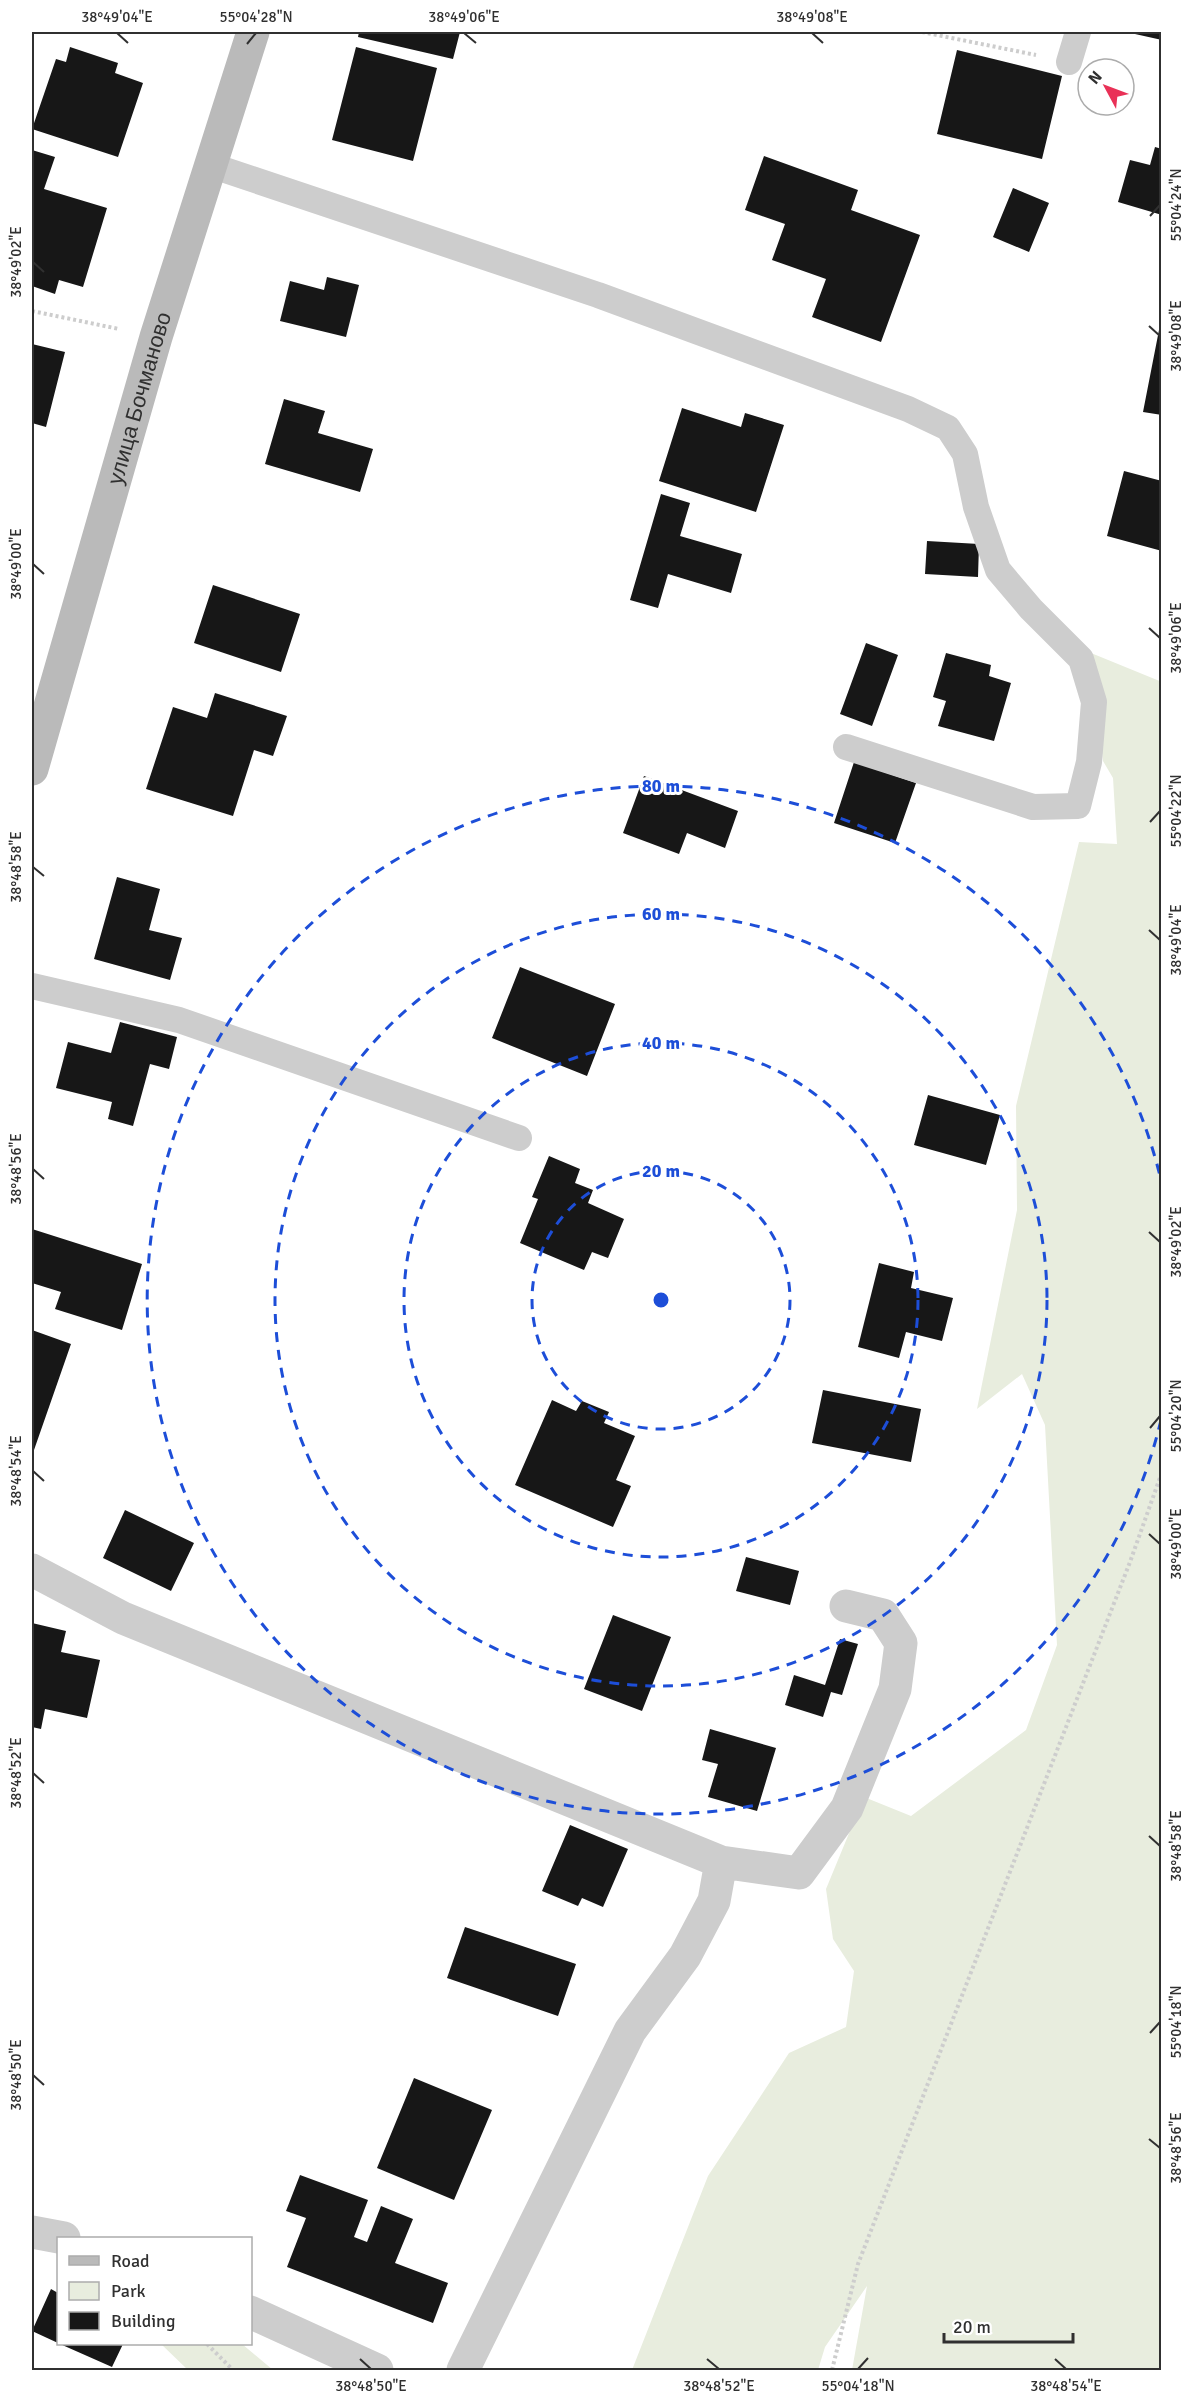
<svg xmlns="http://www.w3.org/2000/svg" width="1193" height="2402" font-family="Signika,sans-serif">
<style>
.green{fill:#e8edde}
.building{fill:#171717}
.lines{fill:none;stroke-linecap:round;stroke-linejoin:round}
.path{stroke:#cdcdcd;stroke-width:4;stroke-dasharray:3 3;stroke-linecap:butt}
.service{stroke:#cdcdcd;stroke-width:26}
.minor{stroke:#cdcdcd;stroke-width:33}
.secondary{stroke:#bababa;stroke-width:33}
.ticks{fill:none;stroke:#303030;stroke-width:2}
.ring{fill:none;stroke:#1d4ed8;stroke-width:3;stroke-dasharray:10 8}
.labels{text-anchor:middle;stroke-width:6;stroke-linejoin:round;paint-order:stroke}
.street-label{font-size:22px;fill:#303030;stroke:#fff}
.centre{fill:#1d4ed8;stroke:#fff;stroke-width:3}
.ring-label{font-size:18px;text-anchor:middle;font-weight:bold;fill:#1d4ed8;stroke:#fff;stroke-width:6;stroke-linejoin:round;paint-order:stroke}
.neatline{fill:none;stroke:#303030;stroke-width:2}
.ticks-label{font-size:15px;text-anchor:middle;fill:#303030}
</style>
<rect width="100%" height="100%" fill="#fff"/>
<path class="green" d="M1091,653l71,29 -1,1688h-309l15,-84 -42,61 -7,23h-186l76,-194 81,-123 57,-26 8,-56 -21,-32 -7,-50 38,-92 47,19 115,-86 31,-85 -12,-220 -23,-51 -45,35 40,-199 -1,-104 63,-264 38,2 -4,-66 -10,-17z
M161,2344h81l31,26h-85z"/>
<path class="building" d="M359,32h101l-7,27 -95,-22z
M1126,32h36v8z
M70,47l48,16 -3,10 28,10 -25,74 -86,-28 24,-70 10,3z
M356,47l81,21 -24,93 -81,-21z
M957,50l105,26 -20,83 -105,-25z
M1155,147l7,2v66l-44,-13 12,-42 20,5z
M32,150l23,7 -11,32 63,19 -24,79 -24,-7 -4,14 -23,-8z
M764,156l94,34 -7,20 69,25 -39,107 -69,-25 14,-38 -54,-19 13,-36 -40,-14z
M1013,188l36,15 -20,49 -36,-15z
M327,277l32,8 -13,52 -66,-16 10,-40 34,9z
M1159,330l3,1v84l-19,-3z
M32,344l33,8 -19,75 -14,-4z
M284,399l41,12 -7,22 55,16 -13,43 -95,-28z
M682,408l59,19 4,-14 39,12 -28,87 -97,-31z
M1124,471l38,10v70l-55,-15z
M661,494l29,9 -10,33 62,18 -11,39 -63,-19 -10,34 -28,-8z
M927,541l52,3 -1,33 -53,-3z
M213,585l87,29 -19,58 -87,-29z
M866,643l32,12 -26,71 -32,-12z
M946,653l45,12 -2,11 22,7 -17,58 -56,-15 8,-25 -13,-4z
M215,693l72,23 -14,40 -19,-6 -21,66 -87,-27 27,-82 34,11z
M854,762l62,21 -21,60 -61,-20z
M644,776l94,35 -13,37 -38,-15 -8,21 -56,-21z
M117,877l43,12 -11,41 33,8 -12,42 -76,-21z
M520,967l95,37 -28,72 -95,-38z
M120,1022l57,15 -8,32 -19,-5 -17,62 -25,-7 4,-17 -56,-14 12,-46 43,11z
M928,1095l72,20 -14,50 -72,-20z
M549,1156l31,13 -5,14 18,7 -5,13 36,16 -16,39 -16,-6 -8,18 -64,-27 18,-44 -6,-2z
M32,1229l110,35 -20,66 -67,-21 6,-17 -29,-9z
M879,1263l35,9 -3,16 42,10 -11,43 -36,-9 -7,26 -41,-11z
M32,1330l39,14 -37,106 -2,-1z
M823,1390l98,19 -10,53 -99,-19z
M552,1400l24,11 6,-10 27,11 -5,11 31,13 -19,44 15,6 -18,41 -98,-42z
M125,1510l69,33 -23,48 -68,-33z
M746,1557l53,14 -9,34 -54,-14z
M613,1615l58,22 -29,74 -58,-22z
M32,1623l34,8 -5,21 39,8 -13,58 -42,-9 -4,20 -9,-2z
M840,1639l18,5 -16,51 -11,-3 -8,25 -38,-12 9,-30 31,10z
M710,1729l66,19 -19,63 -49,-14 10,-33 -16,-4z
M570,1825l58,24 -25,58 -21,-9 -4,8 -36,-15z
M465,1927l111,37 -18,52 -111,-38z
M414,2078l78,32 -38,90 -77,-32z
M300,2175l68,25 -14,37 13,5 14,-36 32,13 -18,44 53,20 -15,40 -146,-56 19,-49 -20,-7z
M51,2289l7,4v50l-26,-12z
M60,2344h63l-11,23z"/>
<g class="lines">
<path class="path" d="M922,32l114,23
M32,311l87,18
M207,2344l26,26
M832,2370l26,-106 272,-702 32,-90"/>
<path class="service" d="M1069,62l9,-30
M210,165l388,130 310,114 40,19 17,26 11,53 22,63 33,39 50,50 13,43 -5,60 -11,44 -45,1 -187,-60
M32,986l147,34 340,118"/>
<path class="minor" d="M32,1570l91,48 598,244 -7,39 -29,55 -55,75 -167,339
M721,1862l78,11 48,-65 48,-119 6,-46 -18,-28 -37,-9
M32,2232l32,6
M250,2312l127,58"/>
<path class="secondary" id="s1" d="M32,769l124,-432 97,-305"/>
</g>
<path class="ticks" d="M117,33l11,10M464,33l12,10M812,33l11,10M247,44l9,-11M1150,216l10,-11M33,262l11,10M1149,326l11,10M33,564l11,10M1149,628l11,10M1150,822l10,-11M33,867l11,9M1149,930l11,10M33,1169l11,10M1149,1232l11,10M1150,1428l10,-12M33,1471l11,10M1149,1534l11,10M33,1773l11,10M1149,1836l11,10M1150,2033l10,-11M33,2075l11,10M1149,2139l11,9M360,2359l11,10M707,2359l12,10M1055,2359l11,10M858,2369l10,-11"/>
<g class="ring">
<circle cx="661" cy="1300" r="129"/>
<circle cx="661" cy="1300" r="257"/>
<circle cx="661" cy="1300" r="386"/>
<path d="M1161 1420A514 514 0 1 1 1161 1180"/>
</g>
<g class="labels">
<g class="street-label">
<text dy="8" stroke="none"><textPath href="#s1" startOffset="386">улица Бочманово</textPath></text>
</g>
</g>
<circle cx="661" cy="1300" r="9" class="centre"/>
<g class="ring-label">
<text x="661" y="792">80 m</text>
<text x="661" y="920">60 m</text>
<text x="661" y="1049">40 m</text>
<text x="661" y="1177">20 m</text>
</g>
<rect width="1193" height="2402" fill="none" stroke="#ffffff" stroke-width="66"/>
<rect x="57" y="2237" width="195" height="108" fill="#ffffff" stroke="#acacac" stroke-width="1.5"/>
<rect x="69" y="2256" width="30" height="9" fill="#bababa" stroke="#acacac" stroke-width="1.5"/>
<text x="111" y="2267" font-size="18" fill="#303030">Road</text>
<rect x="69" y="2282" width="30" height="18" fill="#e8edde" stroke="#acacac" stroke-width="1.5"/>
<text x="111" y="2297" font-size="18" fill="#303030">Park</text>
<rect x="69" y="2312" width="30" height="18" fill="#171717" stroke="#acacac" stroke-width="1.5"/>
<text x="111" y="2327" font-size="18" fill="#303030">Building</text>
<g transform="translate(1106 87) rotate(311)"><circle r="28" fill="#ffffff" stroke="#acacac" stroke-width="1.5"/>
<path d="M0-4.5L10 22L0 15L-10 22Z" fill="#e93157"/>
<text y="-9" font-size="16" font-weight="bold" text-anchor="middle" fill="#303030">N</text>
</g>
<path d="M944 2333v9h129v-9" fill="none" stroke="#303030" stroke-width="3"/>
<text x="953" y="2333" font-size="18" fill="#303030" stroke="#ffffff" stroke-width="4.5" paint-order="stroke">20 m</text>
<rect x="33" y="33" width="1127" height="2336" class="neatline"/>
<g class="ticks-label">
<text x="117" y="22">38°49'04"E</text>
<text x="256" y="22">55°04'28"N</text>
<text x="464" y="22">38°49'06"E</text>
<text x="812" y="22">38°49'08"E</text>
<text transform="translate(1176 205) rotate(-90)" y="5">55°04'24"N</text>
<text transform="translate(16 262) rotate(-90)" y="5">38°49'02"E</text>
<text transform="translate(1176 336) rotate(-90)" y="5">38°49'08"E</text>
<text transform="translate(16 564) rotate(-90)" y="5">38°49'00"E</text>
<text transform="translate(1176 638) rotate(-90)" y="5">38°49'06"E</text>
<text transform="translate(1176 811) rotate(-90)" y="5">55°04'22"N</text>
<text transform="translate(16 867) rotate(-90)" y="5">38°48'58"E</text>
<text transform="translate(1176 940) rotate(-90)" y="5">38°49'04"E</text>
<text transform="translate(16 1169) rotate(-90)" y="5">38°48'56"E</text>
<text transform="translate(1176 1242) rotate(-90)" y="5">38°49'02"E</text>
<text transform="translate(1176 1416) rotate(-90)" y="5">55°04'20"N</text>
<text transform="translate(16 1471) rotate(-90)" y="5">38°48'54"E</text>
<text transform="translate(1176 1544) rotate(-90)" y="5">38°49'00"E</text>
<text transform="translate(16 1773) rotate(-90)" y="5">38°48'52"E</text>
<text transform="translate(1176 1846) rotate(-90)" y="5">38°48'58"E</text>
<text transform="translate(1176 2022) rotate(-90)" y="5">55°04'18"N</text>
<text transform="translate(16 2075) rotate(-90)" y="5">38°48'50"E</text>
<text transform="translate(1176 2148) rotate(-90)" y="5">38°48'56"E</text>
<text x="371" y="2391">38°48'50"E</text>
<text x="719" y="2391">38°48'52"E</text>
<text x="858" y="2391">55°04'18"N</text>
<text x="1066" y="2391">38°48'54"E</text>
</g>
</svg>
